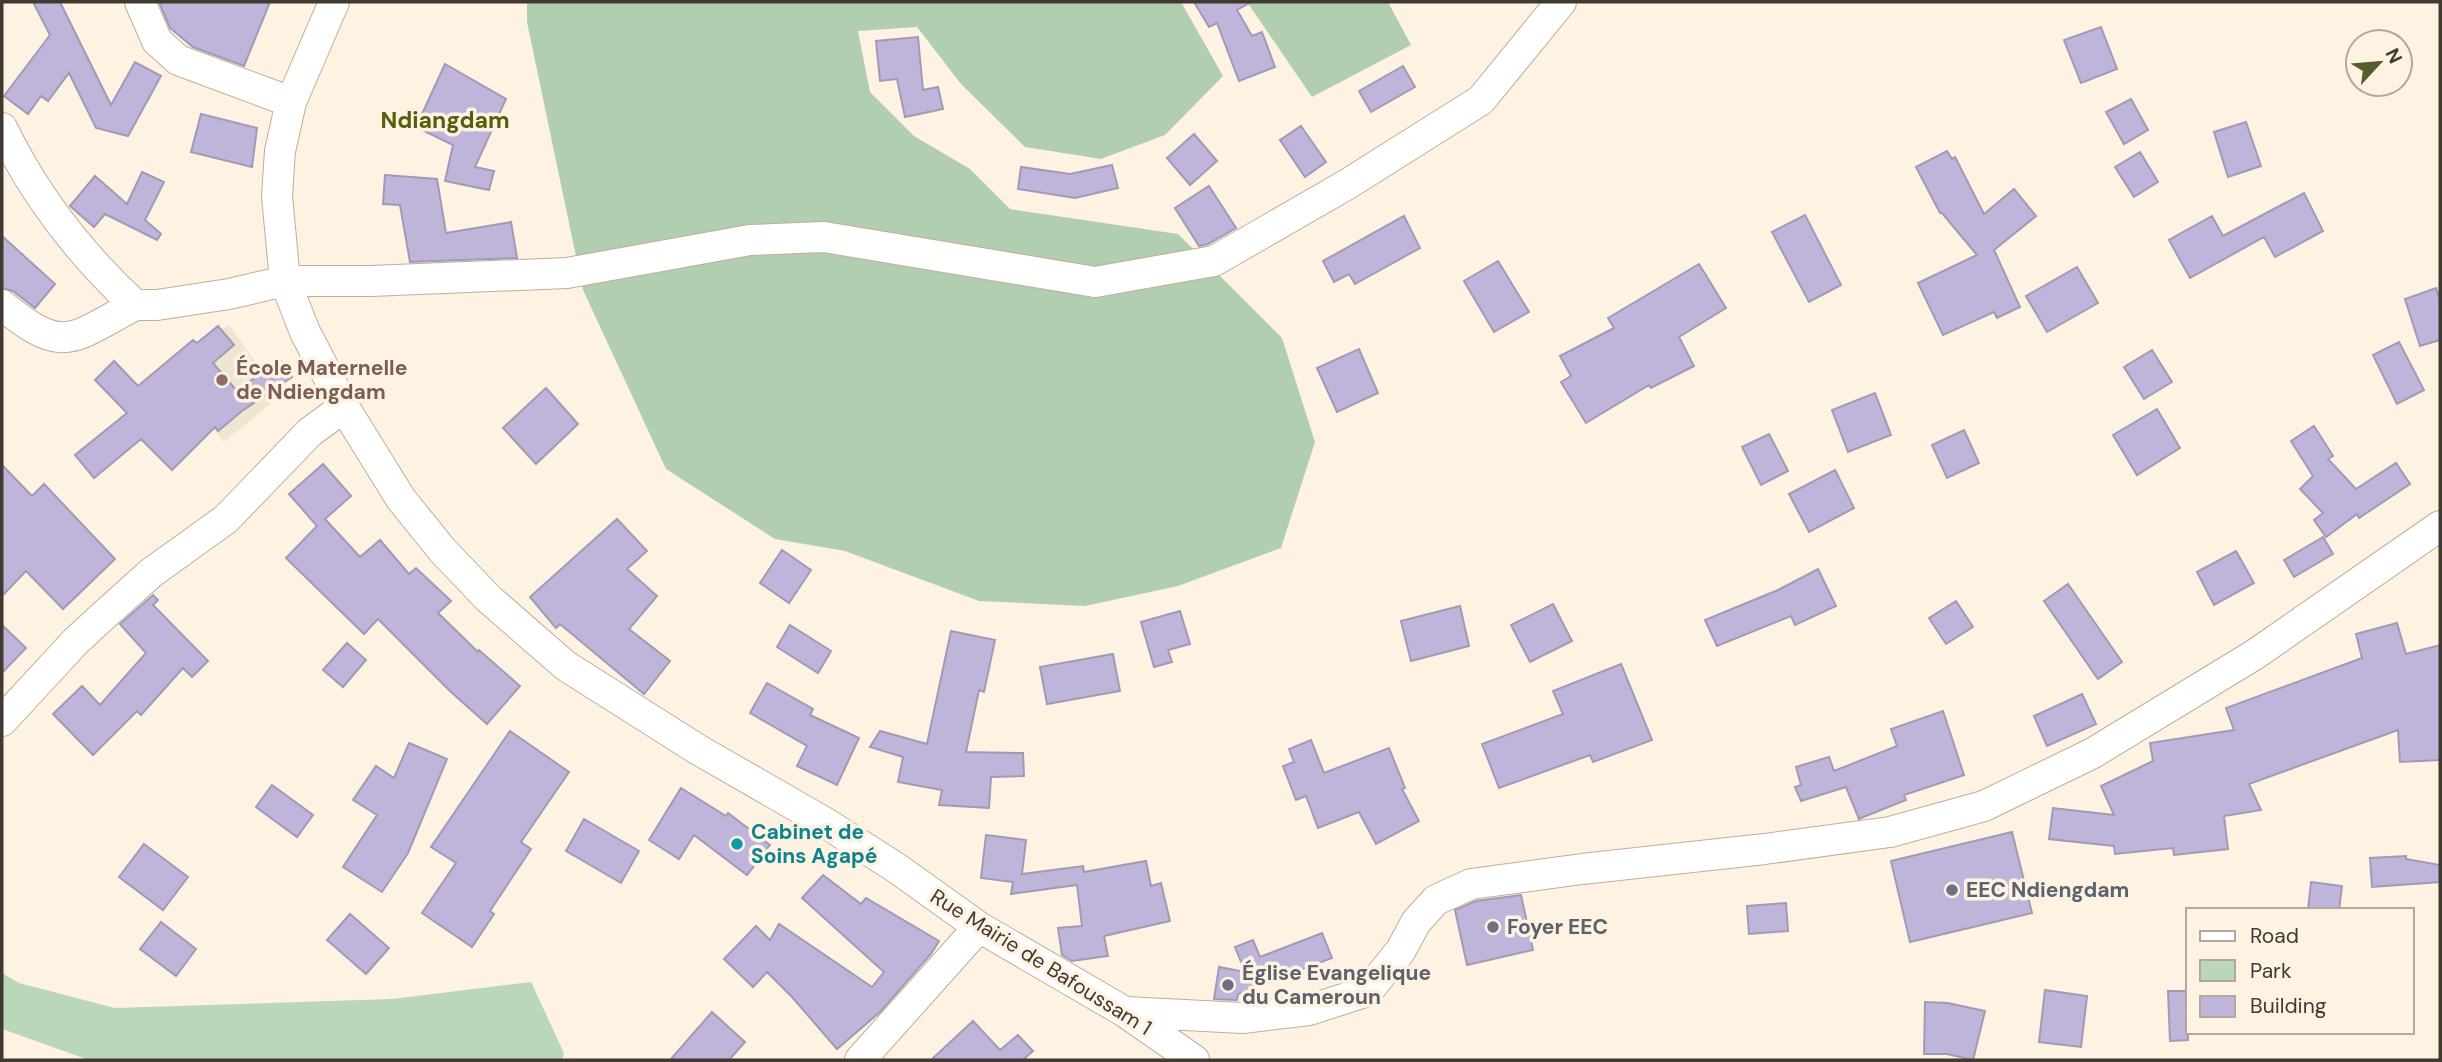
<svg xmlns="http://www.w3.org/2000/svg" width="2442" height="1062" font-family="'DM Sans',sans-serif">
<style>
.education{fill:#efe6d1}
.green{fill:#bad7b9}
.forest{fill:#b1cfb0}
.building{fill:#bfb5db;stroke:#a19ab5;stroke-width:2}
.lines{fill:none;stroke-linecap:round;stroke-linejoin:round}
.minor-casing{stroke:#c0ae96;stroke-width:32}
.minor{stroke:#fff;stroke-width:30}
.education-dot{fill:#8d6e63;stroke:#fef2e3;stroke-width:2.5}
.culture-dot{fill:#0f9aa8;stroke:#fef2e3;stroke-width:2.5}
.worship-dot{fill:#6b7280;stroke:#fef2e3;stroke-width:2.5}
.labels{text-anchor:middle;stroke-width:7;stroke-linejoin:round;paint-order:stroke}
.education-label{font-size:21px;font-weight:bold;fill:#785e54;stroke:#fef2e3;text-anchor:start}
.culture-label{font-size:21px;font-weight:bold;fill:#0d838f;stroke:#fef2e3;text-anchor:start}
.worship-label{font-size:21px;font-weight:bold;fill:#5b616d;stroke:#fef2e3;text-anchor:start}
.street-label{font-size:21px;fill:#413a30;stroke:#fef2e3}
.neighbourhood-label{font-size:23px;font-weight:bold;fill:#555e0c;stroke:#fef2e3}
</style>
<rect width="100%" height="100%" fill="#fef2e3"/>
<path class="education" d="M229,325l51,71 -56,46 -61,-77z"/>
<path class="green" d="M2,973l17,10 96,25 277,-9 139,-17 33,71 -2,7h-473l-87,-31z"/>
<path class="forest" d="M527,2h654l42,74 -58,59 -64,24 -76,-12 -64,-63 -44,-57 -59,4 12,61 44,44 56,33 40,40 168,25 104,104 33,104 -34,106 -103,38 -93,20 -106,-5 -134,-50 -70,-12 -109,-70 -83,-179 -56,-268z
M1247,2h141l23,43 -99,52z"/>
<path class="building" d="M33,2h27l51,103 24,-43 26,14 -33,60 -32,-8 -27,-55 -21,28 -7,-5 -13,18 -24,-18 46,-61z
M159,2h111l-26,64 -51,-19 -23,-19z
M1194,2h57l-14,8 15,26 10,-4 13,35 -36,14 -22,-58 -8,4z
M2101,27l16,42 -36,14 -17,-43z
M918,37l5,53 15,-3 5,22 -38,8 -8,-38 -17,2 -4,-40z
M445,64l61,35 -31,68 19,4 -5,19 -44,-9 8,-36 -37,-18z
M1403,66l12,21 -44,25 -12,-21z
M2131,99l17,31 -24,14 -18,-32z
M201,114l56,14 -5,39 -61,-15z
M2246,122l15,44 -33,11 -14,-45z
M1301,126l25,36 -21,15 -25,-37z
M1194,134l23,27 -27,24 -23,-27z
M1947,151l5,8 3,-2 29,57 30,-25 22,27 -42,34 26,57 -23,11 -3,-6 -51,23 -25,-52 59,-28 -35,-42h-2l-24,-46z
M2140,152l18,30 -24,15 -19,-30z
M1112,165l6,23 -43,10 -57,-9 3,-22 49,7z
M142,172l22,10 -19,38 16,14 -4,6 -52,-26 -11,13 -24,-21 25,-30 32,28z
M385,175l52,4 9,54 65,-11 6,36 -107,4 -10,-57 -17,-1z
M1209,186l27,42 -28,16 -9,2 -24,-38z
M2304,193l19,38 -48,26 -11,-20 -74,41 -21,-38 43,-24 11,20z
M1805,215l36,70 -32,17 -37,-70z
M1404,216l16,32 -65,36 -6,-10 -15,8 -11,-21z
M2,236l53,48 -20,24 -22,-17 -11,-3z
M1498,261l31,51 -35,20 -30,-51z
M1699,264l27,44 -47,29 15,29 -43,22 -2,-3 -63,38 -25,-41 10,-6 -11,-20 54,-28 -6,-10z
M2077,267l21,36 -51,29 -21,-36z
M2436,288l4,12v40l-20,6 -15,-47z
M218,326l16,19 -21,18 23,27 45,-29 11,16 -50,34 -24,20 -3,-4 -43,43 -31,-31 -47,39 -19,-23 52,-42 -32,-33 19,-19 24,25 55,-46 4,3z
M2399,342l25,48 -27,14 -24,-49z
M1359,349l19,44 -41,19 -20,-44z
M2152,350l20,32 -28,17 -20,-32z
M546,388l32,36 -42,40 -33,-36z
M1875,393l16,42 -43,17 -16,-42z
M2157,409l23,39 -43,27 -24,-40z
M2314,426l19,30 -5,3 28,30 40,-26 14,21 -51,34 -2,-4 -31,23 -12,-17 9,-7 -23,-24 13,-13 -22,-35z
M1964,430l15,33 -32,15 -15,-33z
M1769,434l19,37 -27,14 -19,-38z
M323,464l28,32 -26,23 35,38 20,-17 29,34 7,-6 35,33 -13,12 40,39 1,-2 41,36 -33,38 -36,-32 -73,-73 -14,15 -78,-76 31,-32 -28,-32z
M2,465l30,31 12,-12 71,75 -52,50 -37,-38 -24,25z
M1835,470l19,38 -45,24 -20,-38z
M617,519l30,32 -20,18 30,27 -28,33 41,32 -26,33 -84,-70 -4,4 -26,-31z
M2323,537l10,17 -39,23 -10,-17z
M782,550l29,20 -22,33 -29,-20z
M2236,551l18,32 -40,22 -17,-33z
M1818,569l18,37 -41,19 -4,-9 -74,30 -12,-26 73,-30z
M2068,584l54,78 -24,17 -54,-78z
M153,595l5,5 -5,5 55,56 -16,16 -9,-9 -42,47 -4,-4 -44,44 -40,-41 29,-28 18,19 46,-52 -26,-29z
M1956,601l17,26 -27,17 -17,-26z
M1553,604l19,37 -42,21 -19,-37z
M1460,606l9,40 -58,15 -10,-40z
M1180,611l10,33 -22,6 4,12 -18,5 -13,-45z
M2397,623l9,31 34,-9v115l-40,2 -2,-32 -149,54 12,26 -37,6 4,33 -54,6 -1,-7 -58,6 -1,-8 -65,-7 4,-31 61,7 -13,-29 52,-25 -3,-18 84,-13 -8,-22 136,-50 -6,-24z
M2,625l24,23 -24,25z
M790,625l41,26 -13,22 -41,-26z
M951,631l44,9 -11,52 -5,-2 -13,62 57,1 1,23 -33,1 -2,31 -50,-3 3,-15 -44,-8 5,-25 -33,-10 10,-16 47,13z
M347,643l19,17 -23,27 -20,-17z
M1113,654l7,37 -73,13 -7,-37z
M1621,664l31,76 -59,22 -3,-7 -91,33 -17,-44 81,-30 -10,-23z
M767,683l46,26 -3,6 49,23 -22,47 -40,-19 10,-20 -57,-33z
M2082,694l14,30 -49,22 -13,-30z
M1943,711l21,64 -60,20 2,5 -45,18 -2,1 -13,-32 -45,14 -6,-14 6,-2 -5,-18 33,-10 5,14 63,-25 -6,-17z
M510,731l59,41 -48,70 10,7 -41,62 4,3 -22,33 -50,-34 34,-50 -25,-16z
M1311,740l13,33 65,-25 16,40 -3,1 17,32 -43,23 -17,-32 -41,16 -12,-32 -10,4 -13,-34 11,-4 -5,-13z
M409,743l38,16 -39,94 -26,39 -39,-25 34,-52 -24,-15 23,-34 18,12z
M272,785l41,30 -16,22 -41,-30z
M681,788l45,28 2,-3 42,32 -23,30 -53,-40 -15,24 -30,-19z
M584,819l55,32 -18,32 -55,-32z
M2012,832l20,81 -122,29 -19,-81z
M986,835l40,5 -4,34 61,-8 1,6 62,-11 5,25 10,-3 9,38 -66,15 4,20 -36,5 -10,-6 -4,-27 24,-2 -5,-41 -66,9 2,-12 -32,-4z
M144,844l44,33 -25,33 -44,-33z
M2406,856v3l34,6v17l-68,5 -2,-29z
M823,875l38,29 5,-6 73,43 -8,13 -51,58 -43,37 -45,-52 -25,-25 -14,15 -29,-28 32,-33 14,14 9,-16 93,63 12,-15 -82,-74z
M2311,882l31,4 -3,24h-31z
M1521,895l12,55 -66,15 -12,-55 21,-9z
M1786,903l2,28 -39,3 -2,-28z
M350,914l39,34 -23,26 -39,-34z
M161,922l35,27 -20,27 -36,-27z
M1322,933l10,25 -94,36 -1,6 -23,-1 5,-32 26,5 -10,-25 18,-7 7,17z
M2045,990l42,6 -6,51 -42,-5z
M2168,991h20v49l-18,1z
M1925,1002l23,1 37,8 -12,49 -26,-6h-23z
M712,1012l33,30 -16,18h-59z
M973,1021l27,29 18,-15 15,16 -10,9h-92z"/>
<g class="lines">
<g class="minor-casing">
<path id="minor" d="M140,2l17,39 21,19 113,42
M334,2l-43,100 -11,49 -3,45 8,85 20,51 39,75 57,92 42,52 46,48 77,67 131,83 127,73 71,45 84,60 146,85 69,48
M2,128c33,68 78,126 133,177h22l72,-11 56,-13h86l196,-8 183,-33 74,-3 271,45 119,-21 132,-76 135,-85 80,-98
M2,305c62,51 69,34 133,0
M2,721l73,-79 27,-25 49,-44 75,-54 84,-87 34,-25
M1125,1012l118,6 66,-8 59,-19 33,-41 15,-28 20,-22 35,-16 111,-15 183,-20 125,-17 94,-26 109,-53 161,-98 186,-129
M860,1060l119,-133"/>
</g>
<use href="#minor" class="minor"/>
</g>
<circle class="education-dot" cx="222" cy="380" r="7"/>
<circle class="culture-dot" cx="737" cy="844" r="7"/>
<g class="worship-dot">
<circle cx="1952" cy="890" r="7"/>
<circle cx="1493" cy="927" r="7"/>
<circle cx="1228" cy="985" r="7"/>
</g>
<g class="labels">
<g class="education-label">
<text x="236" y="375">École Maternelle<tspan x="236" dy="24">de Ndiengdam</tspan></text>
</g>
<g class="culture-label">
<text x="751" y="839">Cabinet de<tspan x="751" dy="24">Soins Agapé</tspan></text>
</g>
<g class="worship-label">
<text x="1966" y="897">EEC Ndiengdam</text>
<text x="1507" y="934">Foyer EEC</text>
<text x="1242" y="980">Église Evangelique<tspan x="1242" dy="24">du Cameroun</tspan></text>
</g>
<g class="street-label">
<text transform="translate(1041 962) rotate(32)" y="7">Rue Mairie de Bafoussam 1</text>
</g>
<g class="neighbourhood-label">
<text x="445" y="128">Ndiangdam</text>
</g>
</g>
<rect width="2442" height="1062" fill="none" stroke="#413a30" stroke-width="7"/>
<rect x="2186" y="908" width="228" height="126" fill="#fef2e3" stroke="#b2a89b" stroke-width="2"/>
<rect x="2200" y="931" width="35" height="10" fill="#ffffff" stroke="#b2a89b" stroke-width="2"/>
<text x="2250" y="943" font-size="21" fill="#413a30">Road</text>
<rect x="2200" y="960" width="35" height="21" fill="#bad7b9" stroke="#b2a89b" stroke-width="2"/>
<text x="2250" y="978" font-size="21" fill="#413a30">Park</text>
<rect x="2200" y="996" width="35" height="21" fill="#bfb5db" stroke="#b2a89b" stroke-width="2"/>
<text x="2250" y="1013" font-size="21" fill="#413a30">Building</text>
<g transform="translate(2379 63) rotate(64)"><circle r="33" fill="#fef2e3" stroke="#b2a89b" stroke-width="2"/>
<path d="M0-5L12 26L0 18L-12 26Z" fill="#555d2c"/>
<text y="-10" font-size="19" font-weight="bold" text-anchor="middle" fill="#413a30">N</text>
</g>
</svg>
